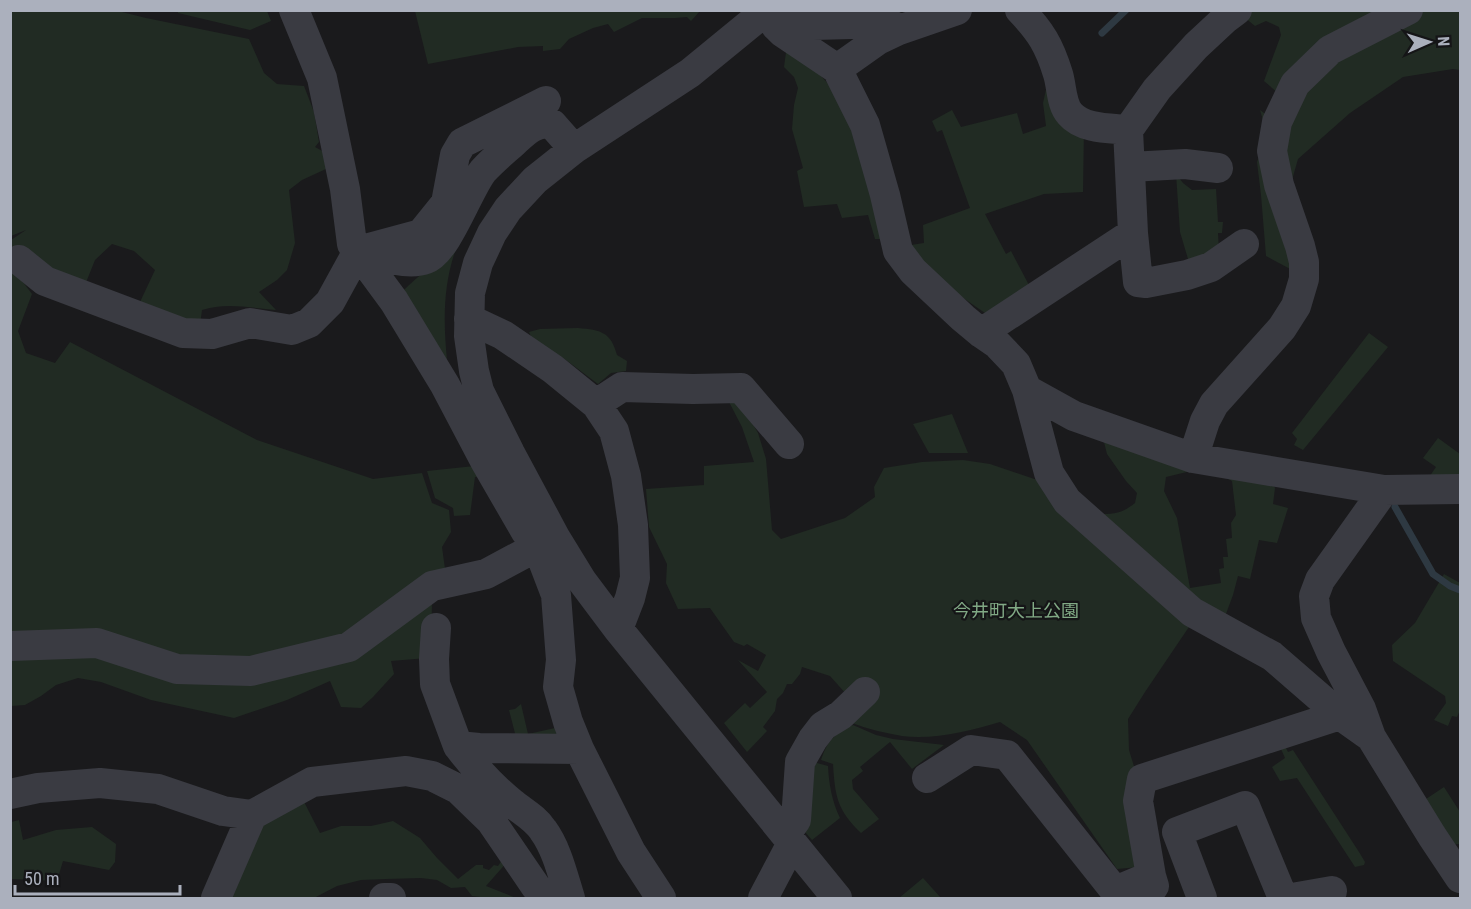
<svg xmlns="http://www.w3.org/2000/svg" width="1471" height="909" font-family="'Roboto Condensed','Noto Sans JP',sans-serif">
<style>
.green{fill:#212b23;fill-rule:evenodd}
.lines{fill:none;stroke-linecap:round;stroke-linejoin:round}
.stream{stroke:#2e3942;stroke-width:7}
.minor{stroke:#3a3b42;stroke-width:30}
.labels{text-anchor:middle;stroke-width:4.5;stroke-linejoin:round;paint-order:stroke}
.park-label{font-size:18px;fill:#81a985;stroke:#151517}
</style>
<rect width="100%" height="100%" fill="#1a1a1c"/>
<path class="green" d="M1253,10l207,1v59l-7,-1 -50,8 -53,36 -52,46 -6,21 2,91 -28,-15 -5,-61 -4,-33 5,-13 3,-22 -5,-17 8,6 10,-23 -14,-12 17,-46 -2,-8 -13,-6 -11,5 -11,-9z
M11,11h107l28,7 103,21 15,34 13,11 27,2 10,26 5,30 -4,5 9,5 4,16 -26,12 -13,10 6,53 -8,27 -10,10 -18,12 17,18c-24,-2 -51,-8 -74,0l-2,15 -60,-23 15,-32 -21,-19 -22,-7 -17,16 -10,25 -74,-21v-24l15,-10 -15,6z
M178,11h89l4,10 -21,9 -72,-17z
M415,11v-1l285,1 -9,10 -4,-4 -12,1h-33l-28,14 -6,-8 -15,4 -24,11 -9,10 -17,2v-5l-25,1 -90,17z
M787,45l23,19 24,26 14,22 36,127h-9l-7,-24 -26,3 -5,-14 -33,3 -7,-36 6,-3 -11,-39 2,-24 4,-17 -4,-11 -10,-10z
M1047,85l37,42 -1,65 -39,2 -59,20 21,40 5,-3 19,36 -45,26 -39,-27 -27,-24 -8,-17 13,-2 -1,-18 47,-17 -28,-78 -5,2 -5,-11 20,-11 9,17 56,-14 6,21 23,-8 -3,-23z
M1176,174l7,9 9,7 24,-1 2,33h5l-1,11h-4l1,19 -28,17 -11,-37z
M458,243c-15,39 -15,76 -11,117l-49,-64c18,-19 40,-35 60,-53z
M10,265l22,29 -14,37 8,22 29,10 15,-21 187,98 116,39 49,-6 10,30 17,7 2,22 -9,15 3,22 -13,33 -1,47 -4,9 -36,3 3,13 -21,23 -12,11 -20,-1 -11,-26 -43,19 -53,18 -83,-18 -50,-18 -23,-4 -22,7 -15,11 -16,9 -14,1z
M578,328c23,2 33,4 39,27l10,6 -1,10 -15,2 -13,11 -36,-27 -29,-16 -4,-9 11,-3z
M1369,333l19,14 -85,103 -9,-5 3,-6 -5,-6z
M733,397l10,10 15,26 8,26 6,71 9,9 64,-21 30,-21 -1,-10 10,-19 38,-6 41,-2 27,4 59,20 146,134 -50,74 -17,27 1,31 7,23 3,94 -22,2 -90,-129 -27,-18c-30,9 -66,18 -98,14 -17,-3 -34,-7 -50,-13l-5,-28 -17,-19 -28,-9 -2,7 -8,10h-5l-4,9 -6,6 -2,12 -12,16 4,4 -20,21 -23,-29 21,-20 5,5 17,-16 -29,-32 20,11 8,-16 -19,-11 -3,2 -10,-4 -24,-34 -32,1 -12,-26 1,-19 -18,-37 -3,-38 58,-4v-19l50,-4 -12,-35 -13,-25z
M952,414l16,39h-39l-16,-29z
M1103,438l170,46 2,4 -2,16 15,4 -11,35 -18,-3 -9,39 -12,-3 -5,19 -10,27 -127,-108c19,0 25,0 39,-11l2,-10 -11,-12 -19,-27zM1195,470l28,6 9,5 4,34 -5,8 1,15 -6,1 2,18h-5l1,11 -5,1 2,14 -31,5 -13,-70 -13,-27 2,-14z
M1438,438l22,16v24l-35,5 11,-16 -13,-9z
M484,465l7,11 -16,1 -5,38 -16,1 -1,-8 -18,-10 -8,-27z
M1444,574l16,9v127l-3,7 -5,-1 -4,10 -14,-6 12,-17 -1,-7 -52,-35 -1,-16 23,-22z
M521,704l7,30 27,-6 21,17h-58l-9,-35 6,-1z
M853,725l23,10 17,4 51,6 -32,24 -22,-27 -30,25 3,4 -11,9 1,9 26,30 -18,14c-24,-23 -26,-37 -28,-69l-12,-4c7,-20 13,-26 32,-35z
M1277,740h5l6,12 5,-2 66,102 6,10 -1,3 -9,2 -58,-89 -17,3 -8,-14 13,-9z
M817,763l11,3c1,19 4,35 12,52l-28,22 -14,-16 9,-60z
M1444,787l16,25v32l-14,1 -26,-42z
M302,798l18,35 21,-7h30l22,-5 27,17 17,20 21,21 18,-14h7v3l6,2 5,-5 4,1 4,-6 6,1 -22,25 30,12h-28l-16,-2 -7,-9 -14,1 -14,-8 -16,-2 -35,1 -25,1 -24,6 -23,12h-83l29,-72z
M19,820l4,20 33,-10 36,-3 24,17 -1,18 -6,8 -46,-9 -6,20 -46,-2v-57z
M923,878l18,20h-42z"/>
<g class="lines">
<path class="stream" d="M1102,33l24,-23
M1395,507l38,67 17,12 10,4"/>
<path class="minor" d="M294,10l28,68 23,111 7,55 42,57 51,84 40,76 41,71
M767,10l-77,63 -116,76 -39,31 -27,29 -16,24 -14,30 -8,30 -1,43 5,35 5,20 31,62 45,84 27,44 36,48 219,269
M768,10l8,16 6,6 55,37 28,56 20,70 13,56 15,20 50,47 18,15 16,11 19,20 11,26 22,83 18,28 125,111 80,44 68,59 31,22
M1020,10c21,22 29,35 38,64 4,13 3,30 12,40 13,15 39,14 58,16
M776,26l113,-3 10,7
M837,69l41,-29 21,-10 58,-20
M1130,167l55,-3 33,4
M1133,233l5,49 8,1 41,-8 24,-8 33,-23
M363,253c19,3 45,13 63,6 21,-7 42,-69 57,-88 9,-10 20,-19 30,-28 12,-11 22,-22 39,-19l22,25
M19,260l26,21 138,52 29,1 38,-11 42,7 17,-7 21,-21 28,-51 63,-17 25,-31 9,-48 7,-12 84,-42
M469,319l34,16 50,34 43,35 18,27 12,45 7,49 2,53 -5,20 -12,31
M981,333l152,-100 -5,-103 29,-41 39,-43 29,-27 12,-9
M1027,390l47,26 119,42 191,32 76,-1
M596,404l26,-17 71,2 48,-1 48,56
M1193,458l12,-37 9,-17 68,-76 14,-22 8,-27v-17l-4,-16 -21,-61 -7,-34 5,-29 18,-38 35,-34 78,-40
M1384,490l-64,90 -6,16 2,22 15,34 30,57 10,28 61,99 28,42
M543,561l13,34 5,65 -3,27 10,35 11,27 52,103 30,46
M436,628l-2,31 1,25 23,62 21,2 100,1
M10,646l87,-3 80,26 74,2 98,-24 83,-61 54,-12 69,-37
M458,746c16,21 33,40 54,57 11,9 23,15 31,27 14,19 20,46 27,68
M927,778l44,-28 36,5 108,136 36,-15
M10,794l28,-6 62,-5 58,6 65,22 29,4 60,-33 94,-11 26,5 26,13 33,32 45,66 11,11
M786,834l10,-14 4,-58 13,-23 10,-13 18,-11 24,-23
M216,898l36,-83
M384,898h7
M763,898l29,-55
M1145,898l9,-12 -3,-10 -13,-75 4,-22 198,-64
M1202,898l-25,-66 68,-26 38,92
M1292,898l40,-7"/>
</g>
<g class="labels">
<g class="park-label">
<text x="1016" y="617">今井町大上公園</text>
</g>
</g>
<rect width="1471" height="909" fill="none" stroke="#abb0bd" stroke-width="24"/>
<g transform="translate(1429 42) rotate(87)" stroke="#151517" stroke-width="4.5" paint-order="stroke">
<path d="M0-4.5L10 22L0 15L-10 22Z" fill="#abb0bd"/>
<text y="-9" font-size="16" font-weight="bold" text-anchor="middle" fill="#abb0bd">N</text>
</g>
<path d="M15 885v9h165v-9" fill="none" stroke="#abb0bd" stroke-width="3"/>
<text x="24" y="885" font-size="18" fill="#abb0bd" stroke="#151517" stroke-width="4.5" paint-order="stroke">50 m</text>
</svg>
